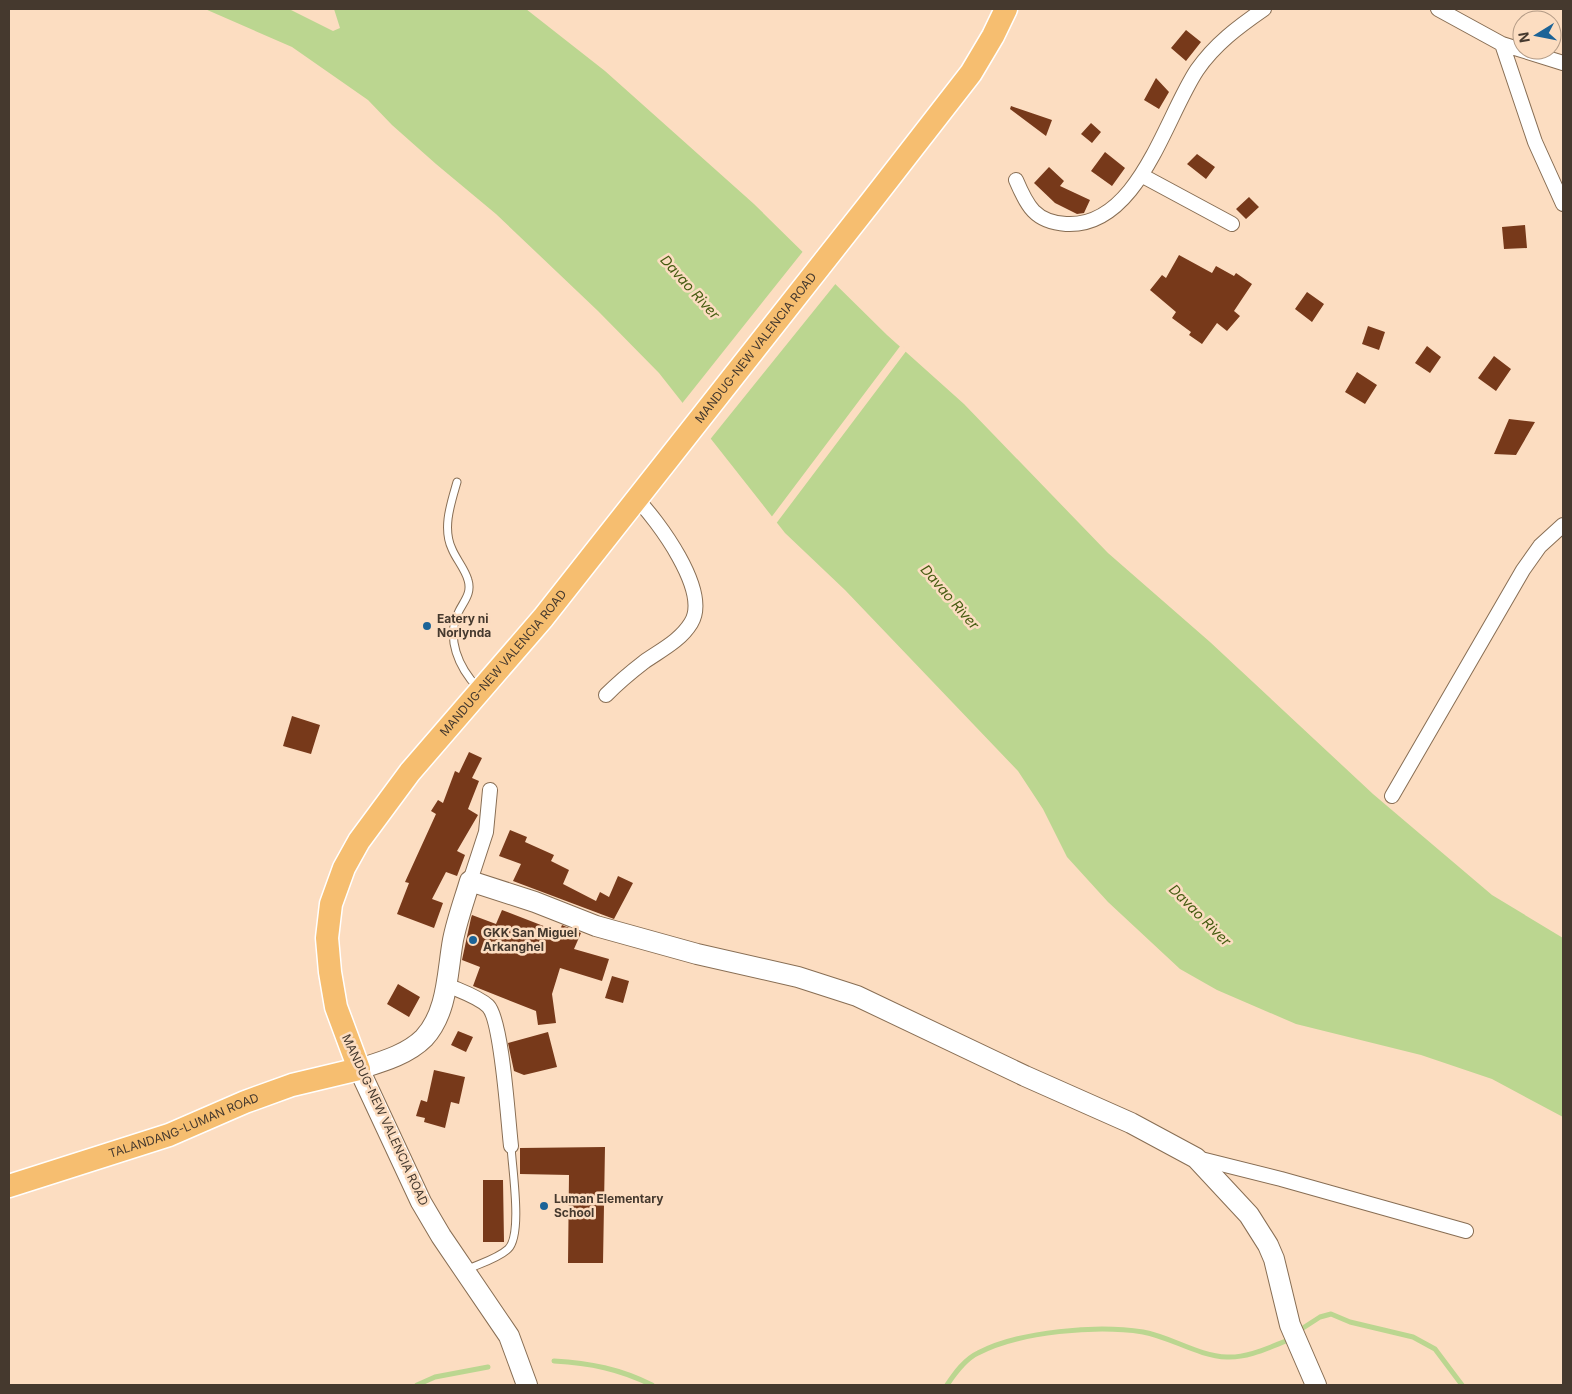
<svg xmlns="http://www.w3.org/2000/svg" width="1572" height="1394" font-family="Inter,sans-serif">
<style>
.water{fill:#bbd690}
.pier{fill:#fcddc1}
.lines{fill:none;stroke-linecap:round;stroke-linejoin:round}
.stream{stroke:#bbd690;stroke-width:5}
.building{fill:#77391a}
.lane-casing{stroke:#886e54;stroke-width:9}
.street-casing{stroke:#886e54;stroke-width:16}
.secondary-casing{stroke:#886e54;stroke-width:22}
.primary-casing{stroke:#fff;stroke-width:25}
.lane{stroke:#fff;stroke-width:7}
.street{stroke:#fff;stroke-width:14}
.secondary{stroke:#fff;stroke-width:20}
.primary{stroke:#f6be70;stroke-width:22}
.poi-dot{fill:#1c6397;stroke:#fcddc1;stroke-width:2}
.labels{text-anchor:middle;stroke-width:5;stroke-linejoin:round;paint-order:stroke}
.street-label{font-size:12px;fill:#45392e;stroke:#fcddc1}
.poi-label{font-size:12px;font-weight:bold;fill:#45392e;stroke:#fcddc1;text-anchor:start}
.water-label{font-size:14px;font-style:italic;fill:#455b10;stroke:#fcddc1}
</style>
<rect width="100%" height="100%" fill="#fcddc1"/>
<path class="water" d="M205,9h84l44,22 7,-3 -6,-19h192l79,62 149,133 133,131 77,69 144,149 102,89 163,152 119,101 71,43v179l-71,-38 -71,-24 -125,-31 -79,-34 -37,-21 -72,-67 -41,-45 -24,-48 -25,-38 -173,-181 -60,-57 -126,-160 -61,-62 -102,-97 -60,-50 -44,-39 -24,-25 -76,-53z"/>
<path class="pier" d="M804,250l33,32 -129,160 -28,-36z
M901,345l6,5 -132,175 -5,-6z"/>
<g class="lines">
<path class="stream" d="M1303,1328l17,-11 11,-3 19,8 63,15 22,12 27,36
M554,1361c36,2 66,8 98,24
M417,1385l18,-8 53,-10
M947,1385c8,-12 18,-26 31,-32 42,-22 119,-28 165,-21 28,5 55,24 84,25 20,1 41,-9 59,-16"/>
</g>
<path class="building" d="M1186,30l15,12 -15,19 -15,-13z
M1156,78l13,14 -10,17 -15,-9z
M1011,106l41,14 -6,16 -36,-27z
M1091,123l10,9 -9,11 -11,-9z
M1105,152l20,16 -13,18 -21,-15z
M1197,154l18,13 -9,12 -19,-15z
M1049,167l15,14 -4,5 30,14 -6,13 -7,1 -22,-11 -21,-20z
M1249,197l10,10 -13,12 -10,-10z
M1525,225l2,23 -23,1 -2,-22z
M1179,255l33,18 4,-7 18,10 2,-3 16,11 -18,27 6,5 -13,15 -10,-8 -15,21 -13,-9 2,-3 -19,-14 4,-6 -26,-22 12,-15 4,3z
M1307,292l17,12 -12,18 -17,-13z
M1368,326l17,6 -6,18 -17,-6z
M1427,346l14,11 -11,16 -15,-10z
M1494,356l17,13 -15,22 -18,-13z
M1357,372l20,13 -12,19 -20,-12z
M1509,419l26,3 -19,33 -22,-1z
M292,716l28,9 -9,29 -28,-8z
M469,752l13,6 -10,20 7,3 -11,28 10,6 -21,36 8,4 -8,21 -11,-4 -14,27 11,4 -9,25 -37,-14 12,-31 -4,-1 31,-68 -5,-3 7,-11 5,3 12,-32 4,2z
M510,830l17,7 -2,5 29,13 -3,6 18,9 -6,14 33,17 4,-9 9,5 9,-21 15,7 -19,36 -101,-38 8,-17 -22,-8z
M502,910l57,22 3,-7 19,8 -7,16 35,10 -7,22 -42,-13 -8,26 4,29 -18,2 -2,-14 -63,-25 7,-19 -18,-7 9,-42 1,-3 24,9z
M612,976l17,5 -6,22 -18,-5z
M398,984l22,13 -11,20 -22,-13z
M458,1031l15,6 -7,15 -15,-7z
M548,1032l9,35 -33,8 -10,-4 -6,-28z
M434,1070l31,7 -6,27 -8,-2 -6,26 -21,-6 1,-4 -9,-2 5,-16 6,2z
M605,1147l-2,116h-35l1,-88 -49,-1v-26z
M483,1180h20l1,62h-21z"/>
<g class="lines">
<g class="lane-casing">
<path id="lane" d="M457,482c-6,21 -15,46 -5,67 4,10 13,20 16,31 4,13 -4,21 -9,31 -14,27 0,57 19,77
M466,1270c12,-6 31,-11 42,-21 15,-14 4,-81 3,-103"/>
</g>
<g class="street-casing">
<path id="street" d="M1438,9l64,35 61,19
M1502,44l33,98 28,62
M1141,175l91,49
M1016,180c11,26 19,42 50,44 72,4 99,-106 131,-154 18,-26 41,-43 67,-61
M606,695c12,-12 25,-23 38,-33 17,-12 36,-21 47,-39 20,-32 -34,-103 -55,-125
M1392,796l131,-226 17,-24 23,-21
M470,881l16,-49 4,-42
M447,985c13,6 30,11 41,21 14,14 20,115 23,140
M1197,1158l84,21 185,52"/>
</g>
<g class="secondary-casing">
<path id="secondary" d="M527,1385l-18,-49 -68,-100 -20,-34 -62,-133c22,-7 48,-14 65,-31 24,-26 23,-65 29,-98 4,-20 11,-39 17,-59l65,21 61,24 101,28 101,23 59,19 168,80 106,47 65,35 53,57 19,30 6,14 16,66 26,60"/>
</g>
<g class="primary-casing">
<g id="primary">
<path id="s1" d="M9,1186l160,-51 76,-33 47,-17 67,-16 -23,-62 -6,-35 -3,-34 4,-34 13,-36 15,-27 51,-69 133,-154 327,-415 101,-130 22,-37 13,-27"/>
</g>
</g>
<use href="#lane" class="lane"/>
<use href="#street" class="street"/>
<use href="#secondary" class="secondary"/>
<use href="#primary" class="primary"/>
</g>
<g class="poi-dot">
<circle cx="427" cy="626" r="5"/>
<circle cx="473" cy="940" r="5"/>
<circle cx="544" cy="1206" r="5"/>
</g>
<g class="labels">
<g class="street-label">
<text dy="4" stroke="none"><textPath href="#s1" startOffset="1242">MANDUG-NEW VALENCIA ROAD</textPath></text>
<text dy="4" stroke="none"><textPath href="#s1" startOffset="838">MANDUG-NEW VALENCIA ROAD</textPath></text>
<text transform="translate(385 1120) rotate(65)" y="4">MANDUG-NEW VALENCIA ROAD</text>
<text dy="4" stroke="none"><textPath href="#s1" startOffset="185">TALANDANG-LUMAN ROAD</textPath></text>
</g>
<g class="poi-label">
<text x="437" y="623">Eatery ni<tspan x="437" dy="14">Norlynda</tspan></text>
<text x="483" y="937">GKK San Miguel<tspan x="483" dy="14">Arkanghel</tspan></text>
<text x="554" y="1203">Luman Elementary<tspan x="554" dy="14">School</tspan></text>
</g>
<g class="water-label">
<text transform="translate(690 287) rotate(48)" y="5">Davao River</text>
<text transform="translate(950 597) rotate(49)" y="5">Davao River</text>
<text transform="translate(1200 915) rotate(45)" y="5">Davao River</text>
</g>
</g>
<rect width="1572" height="1394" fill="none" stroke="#45392e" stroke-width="20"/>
<g transform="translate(1537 35) rotate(260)"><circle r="24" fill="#fcddc1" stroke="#b39b86"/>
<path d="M0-4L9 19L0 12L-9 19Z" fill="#1c6397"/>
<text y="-8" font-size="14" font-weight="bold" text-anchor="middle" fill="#45392e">N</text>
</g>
</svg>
